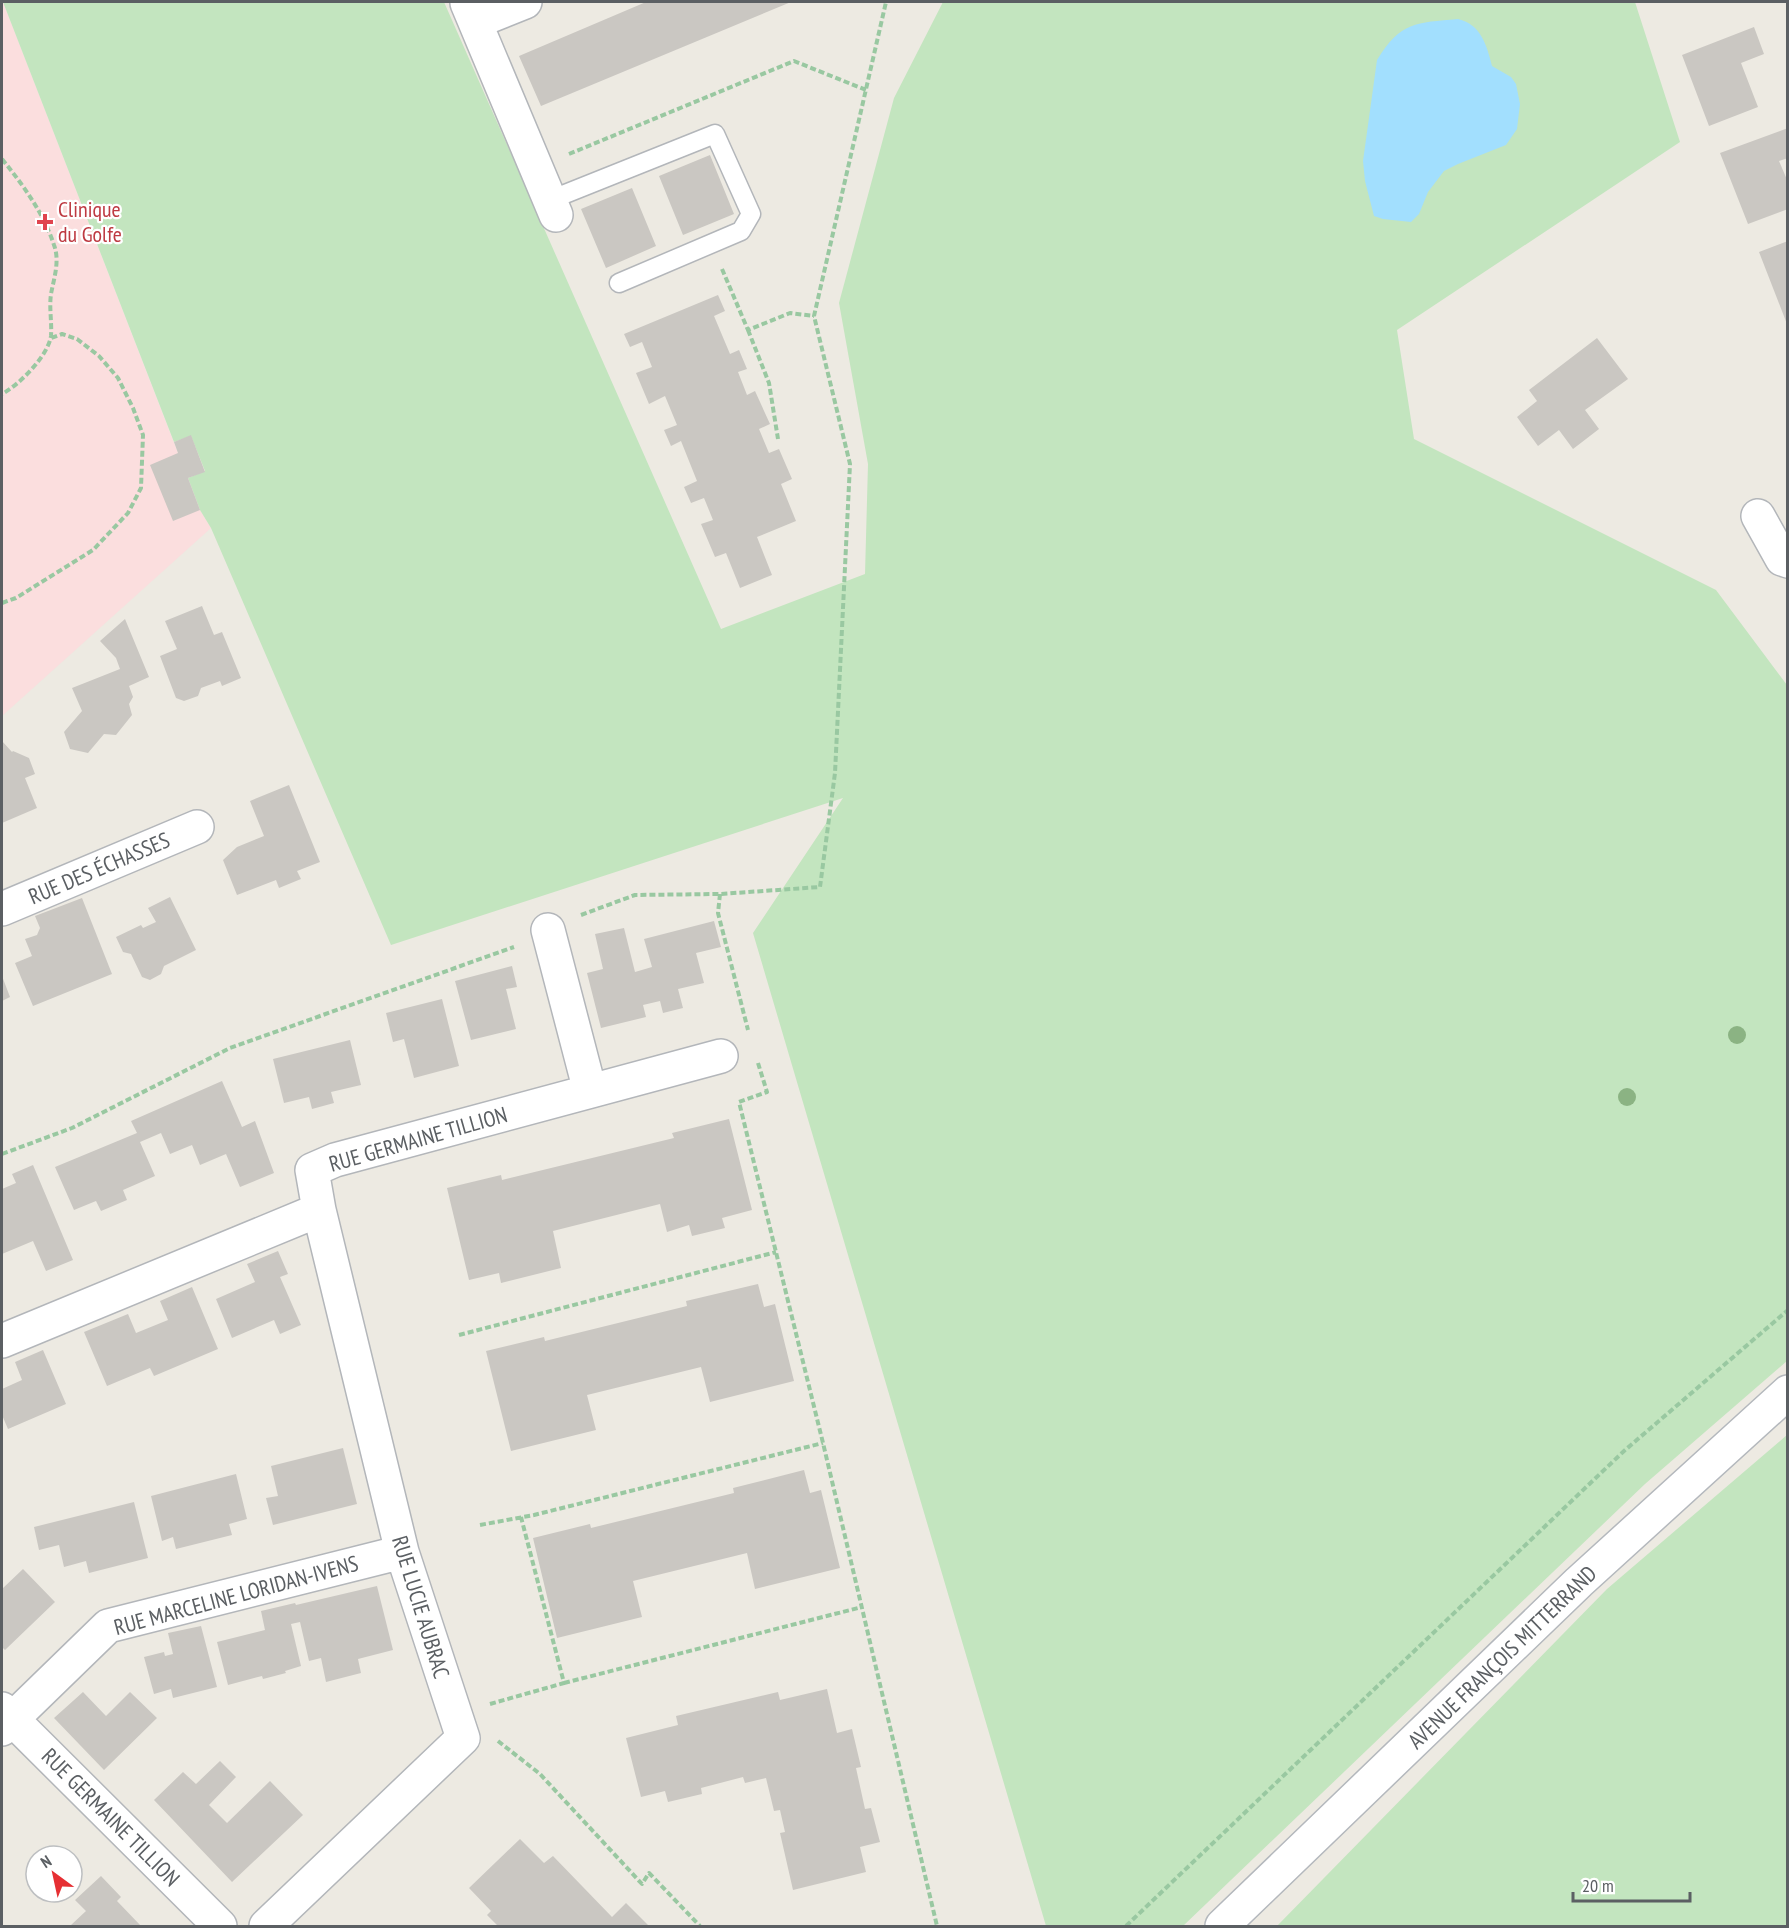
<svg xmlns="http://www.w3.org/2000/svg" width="1789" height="1928" font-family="'PT Sans Narrow',sans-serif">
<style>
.medical{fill:#fbdede}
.green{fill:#c3e5bf}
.water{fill:#a2dffe}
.building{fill:#cac7c2}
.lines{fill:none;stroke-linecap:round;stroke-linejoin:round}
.service-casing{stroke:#b3b6ba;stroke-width:21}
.minor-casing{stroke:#b3b6ba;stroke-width:36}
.secondary-casing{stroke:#b4b8bd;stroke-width:36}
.path{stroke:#99c8a1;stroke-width:4;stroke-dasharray:6 3;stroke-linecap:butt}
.service{stroke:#fff;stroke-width:18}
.minor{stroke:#fff;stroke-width:33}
.secondary{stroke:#fff;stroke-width:33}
.tree{fill:#8bb383}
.health-dot{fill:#e0444e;stroke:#fff;stroke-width:2}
.labels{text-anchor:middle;stroke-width:4.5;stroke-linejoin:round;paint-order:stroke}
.health-label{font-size:22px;fill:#be3a42;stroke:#fff;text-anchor:start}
.street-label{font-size:22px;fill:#5b5f63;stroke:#fff}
</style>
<rect width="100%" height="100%" fill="#edeae2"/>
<path class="medical" d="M2,2h1l197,508 11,18 -209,188z"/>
<path class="green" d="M3,2h441l277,627 144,-55 3,-110 -29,-161 55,-205 49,-96h692l45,140 -283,188 17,109 302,151 71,95v676l-142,123 -462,442h-137l-293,-993 90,-135 -452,147 -180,-417 -11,-18 -12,-32 17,-7 -14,-35 -17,6z
M1787,1435v491h-510l330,-337z"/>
<path class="water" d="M1458,19c23,5 29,27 34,47l19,11 5,7 4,20 -3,25 -11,16 -48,19 -14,7 -16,21 -9,22 -8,8 -28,-3 -9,-3 -9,-35 -2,-20 14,-101c24,-39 39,-37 81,-41z"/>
<path class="building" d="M646,2h145l-250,104 -22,-50z
M1754,27l10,27 -23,9 17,44 -49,19 -27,-71z
M1788,128v30l-9,3 9,21v27l-40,15 -28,-71z
M710,155l24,59 -51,21 -24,-59z
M632,188l24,58 -50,22 -25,-59z
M1788,241v83h-1l-28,-72z
M718,295l7,16 -11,5 16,38 9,-4 8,19 -9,3 9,23 8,-4 15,33 -11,5 10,24 10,-4 13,30 -11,5 15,37 -39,16 15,38 -32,13 -14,-35 -11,4 -14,-33 12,-4 -9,-22 -13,5 -7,-16 13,-6 -16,-40 -10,5 -7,-16 13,-5 -12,-29 -16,8 -13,-31 16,-6 -10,-25 -12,5 -6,-13z
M1597,338l31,41 -43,31 14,19 -26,20 -14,-19 -21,16 -21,-29 20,-16 -8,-11z
M191,435l14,37 -17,6 12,32 -27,11 -23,-56 28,-12 -4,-11z
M202,606l12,29 8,-3 19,46 -19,8 -2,-5 -19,7 -3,8 -14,5 -8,-3 -16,-42 17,-7 -12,-28z
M125,619l24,58 -20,9 4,11 -4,7 3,11 -16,20 -12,-1 -16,19 -18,-4 -6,-17 18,-21 -10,-23 48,-19 -4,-11 -16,-17z
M2,741l10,11 1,-1 16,7 6,16 -10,4 12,30 -35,15z
M289,785l31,77 -23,9 4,8 -22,9 -3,-8 -39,15 -14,-35 14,-13 27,-11 -14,-35z
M170,897l26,53 -32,16 -3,8 -11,6 -8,-3 -11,-23 -8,-2 -7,-15 25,-12 2,3 13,-6 -8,-14z
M82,898l30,76 -79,32 -18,-43 17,-7 -7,-17 12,-4 3,-7 -5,-12z
M714,921l7,26 -25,6 8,30 -26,6 5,19 -20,5 -3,-12 -17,4 3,12 -45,11 -14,-55 16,-4 -8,-35 29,-6 11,44 17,-5 -8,-28z
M512,966l5,21 -11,2 10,40 -45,11 -16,-59z
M2,976l8,21 -8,4z
M442,999l17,67 -45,12 -10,-39 -11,3 -7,-29z
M350,1040l11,45 -30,7 3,11 -22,6 -3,-12 -25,6 -11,-44z
M222,1081l20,46 13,-6 19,52 -34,14 -14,-33 -26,11 -8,-20 -22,9 -9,-21 -21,9 15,34 -32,14 4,10 -26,11 -5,-10 -22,9 -19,-43 82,-34 -6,-12z
M729,1119l23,91 -30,8 3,10 -33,8 -3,-11 -22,7 -7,-28 -107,27 8,37 -60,15 -2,-10 -30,7 -22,-92 54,-13 1,5 172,-42 -2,-5z
M33,1165l40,95 -27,11 -13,-30 -31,13v-65l14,-6 -4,-9z
M278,1251l10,23 -8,3 21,48 -21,9 -6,-14 -42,18 -16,-39 39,-17 -8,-18z
M758,1284l6,23 11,-3 19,77 -84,21 -9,-35 -114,28 9,35 -85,21 -25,-100 58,-14 1,4 142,-35 -1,-5z
M192,1287l26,62 -64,27 -4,-8 -43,18 -23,-54 44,-18 8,19 32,-13 -8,-19z
M43,1350l23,54 -58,25 -6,-14v-26l20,-9 -7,-18z
M343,1448l14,56 -84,21 -7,-27 12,-2 -7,-30z
M804,1470l6,23 11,-3 19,78 -85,21 -8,-36 -114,28 9,36 -85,21 -24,-100 57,-14 1,4 143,-35 -1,-5z
M236,1474l11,45 -18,5 3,11 -56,14 -3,-12 -11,4 -11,-45z
M134,1502l14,56 -59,15 -3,-12 -22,6 -5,-22 -20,5 -5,-23z
M23,1569l32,33 -50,48 -3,-3v-58z
M377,1586l16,64 -35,9 3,14 -35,9 -5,-24 -12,3 -9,-39 -9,2 10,42 -16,5 1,2 -23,6 -1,-3 -34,9 -11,-43 48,-12 -4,-19 34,-8 1,2z
M201,1626l16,61 -44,11 -2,-9 -17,5 -10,-37 20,-5 1,4 8,-2 -5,-21z
M827,1689l10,44 15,-4 9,38 -5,1 9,41 6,-1 9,34 -20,5 6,25 -73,18 -13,-57 5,-1 -5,-22 -6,1 -8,-33 -21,5 -2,-6 -42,11 1,6 -34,8 -3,-11 -24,6 -15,-59 52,-13 -2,-9 102,-24 2,8z
M83,1692l23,24 24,-24 27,26 -53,52 -50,-52z
M220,1761l16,16 -27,28 18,18 43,-42 33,34 -71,67 -78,-82 29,-28 13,12z
M520,1839l24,24 9,-7 59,61 14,-14 23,23h-151l-11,-11 4,-4 -22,-23z
M101,1876l20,21 -4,4 24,25h-69l-1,-1 15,-14 -11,-11z"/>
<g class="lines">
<g class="service-casing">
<path id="service" d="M550,200l165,-66 36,80 -10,17 -122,52"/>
</g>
<g class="minor-casing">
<path id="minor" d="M467,3l8,19 50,-20
M475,22l81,193
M1758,516l24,43 6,2
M2,909l195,-82
M548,930l42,161
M2,1341l317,-131 -7,-40 23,-10 386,-104
M2,1709l218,217
M2,1729l106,-103 294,-74
M266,1926l197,-188 -61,-186 -83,-342"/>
</g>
<g class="secondary-casing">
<path id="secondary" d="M1222,1926l357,-344 209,-190"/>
</g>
<path class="path" d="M569,154l225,-93 72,29
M2,159c21,26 41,53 52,86 6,16 0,33 -3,49 -2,14 1,28 0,42 -3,20 -32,49 -49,58
M722,269l26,61 42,-17 24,3
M748,330l21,53 9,56
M2,603l14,-5 77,-48 35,-37 13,-25 2,-53 -10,-27 -15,-30 -19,-22 -22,-17 -15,-5 -11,4
M720,894l-2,19 30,117
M581,915l54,-20 85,-1 100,-7 15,-114 15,-309 -36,-148 72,-314
M758,1063l9,29 -28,10 84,341 114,483
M2,1154l70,-26 158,-80 284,-101
M459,1335l317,-83
M480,1525l54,-10 289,-72
M564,1683l298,-76
M490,1704l74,-21 -43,-166
M498,1741l42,33 102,110 7,-11 51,53
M1126,1926l498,-475 164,-141"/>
<use href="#service" class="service"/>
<use href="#minor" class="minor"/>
<use href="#secondary" class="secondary"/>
</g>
<g class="tree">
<circle cx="1737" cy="1035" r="9"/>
<circle cx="1627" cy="1097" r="9"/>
</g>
<path class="health-dot" d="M42 213h6v6h6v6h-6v6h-6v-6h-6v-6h6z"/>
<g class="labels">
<g class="health-label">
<text x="58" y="217">Clinique<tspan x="58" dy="25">du Golfe</tspan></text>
</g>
<g class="street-label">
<text transform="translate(99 868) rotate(-23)" y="8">RUE DES ÉCHASSES</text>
<text transform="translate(418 1139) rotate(-16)" y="8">RUE GERMAINE TILLION</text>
<text transform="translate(236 1595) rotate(-15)" y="8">RUE MARCELINE LORIDAN-IVENS</text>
<text transform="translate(421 1607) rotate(73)" y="8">RUE LUCIE AUBRAC</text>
<text transform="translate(1502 1657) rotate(-44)" y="8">AVENUE FRANÇOIS MITTERRAND</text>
<text transform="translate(111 1817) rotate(45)" y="8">RUE GERMAINE TILLION</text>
</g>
</g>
<rect width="1789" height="1928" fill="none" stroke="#5b5f63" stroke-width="6"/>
<g transform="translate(54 1874) rotate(327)"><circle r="28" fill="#ffffff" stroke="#bdbfc1" stroke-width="1.5"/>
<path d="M0-4.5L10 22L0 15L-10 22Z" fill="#e62f33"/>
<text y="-9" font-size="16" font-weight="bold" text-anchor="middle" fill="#5b5f63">N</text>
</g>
<path d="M1573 1892v9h117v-9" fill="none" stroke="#5b5f63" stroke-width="3"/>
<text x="1582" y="1892" font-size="18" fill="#5b5f63" stroke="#ffffff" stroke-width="4.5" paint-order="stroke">20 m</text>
</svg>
